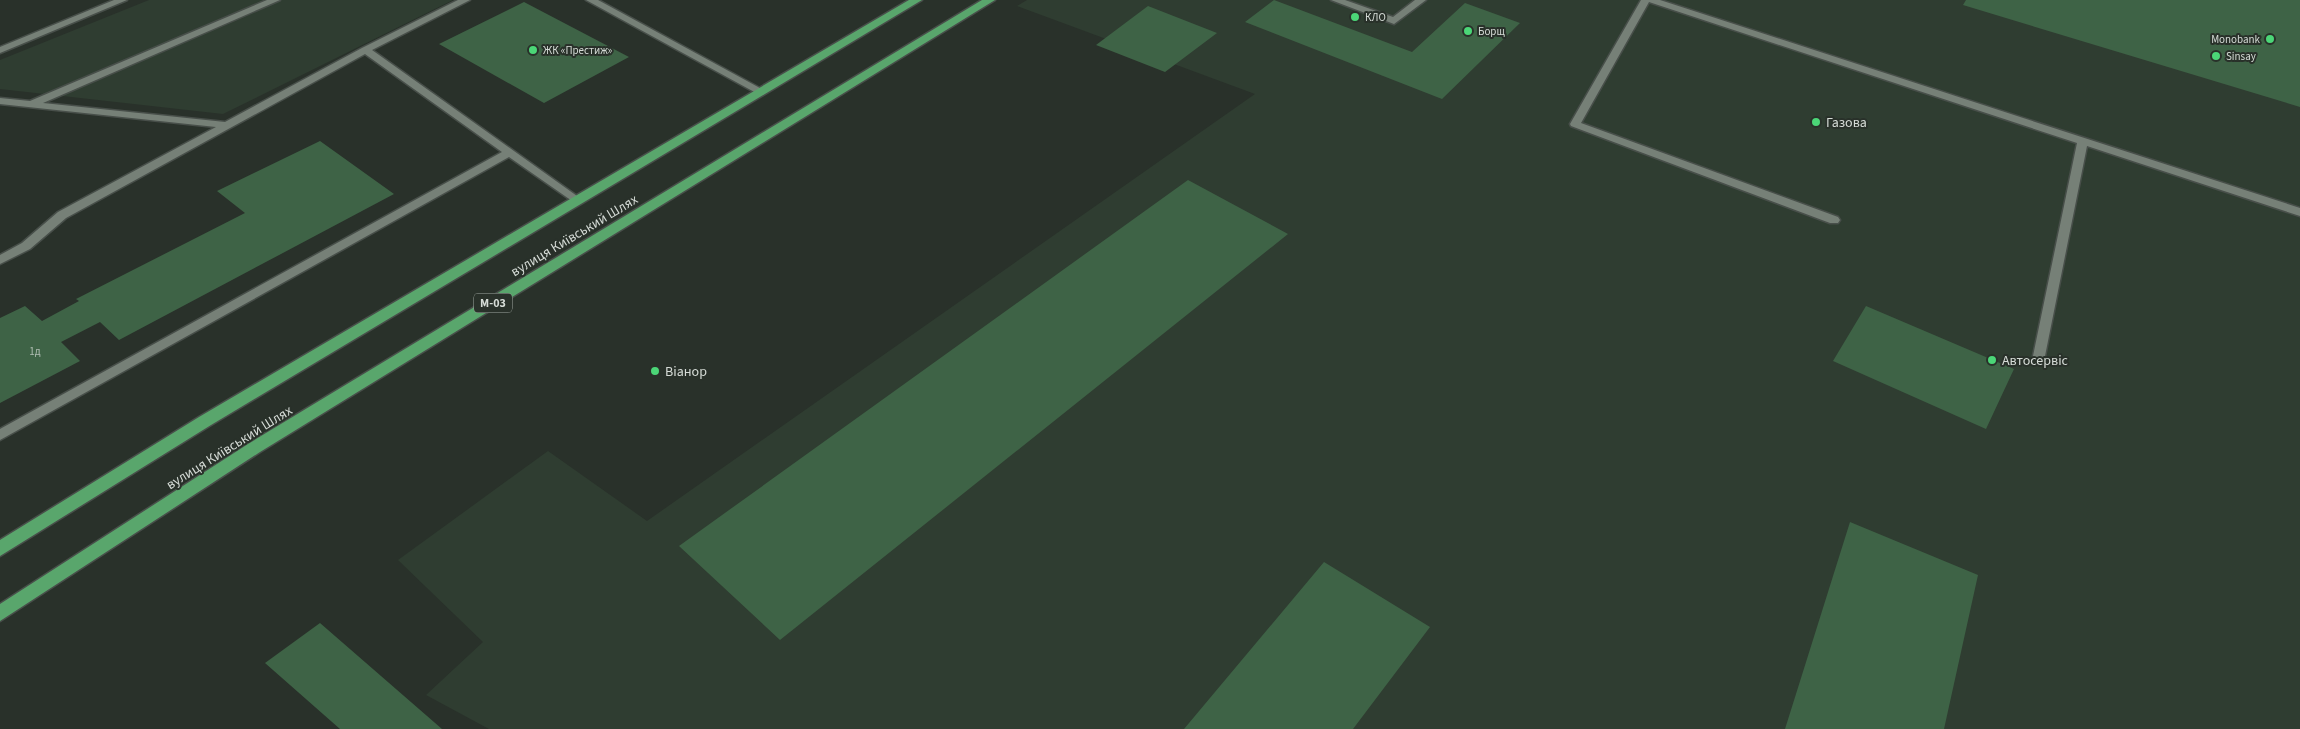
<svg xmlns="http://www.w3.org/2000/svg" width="2300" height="729" font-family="'Source Sans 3',sans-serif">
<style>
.built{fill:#2f3d31}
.building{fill:#3e6346}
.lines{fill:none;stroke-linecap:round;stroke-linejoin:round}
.lane-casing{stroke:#484f4a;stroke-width:3}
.highway-casing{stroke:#484f4a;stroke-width:3}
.lane{fill:#768077;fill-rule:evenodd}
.highway{fill:#59a66c;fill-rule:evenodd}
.poi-dot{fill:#4bd677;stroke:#29312a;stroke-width:2}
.labels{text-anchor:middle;stroke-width:4;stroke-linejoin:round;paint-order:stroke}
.far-poi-label{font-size:11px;fill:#d5dbd6;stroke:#29312a;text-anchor:start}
.number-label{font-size:11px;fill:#afbdb2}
.shield{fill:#29312a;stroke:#a1a8a2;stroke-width:1}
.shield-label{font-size:12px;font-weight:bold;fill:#d5dbd6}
.poi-label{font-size:14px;fill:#d5dbd6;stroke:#29312a;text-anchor:start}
.street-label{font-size:14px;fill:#d5dbd6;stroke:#29312a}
</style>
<rect width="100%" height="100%" fill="#29312a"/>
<path class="built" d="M149,0h304l-230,114 -223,-25v-29z
M1027,0h1273v729h-1811l-63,-34 57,-53 -85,-82 150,-109 99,70 608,-427 -238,-88z"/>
<path class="building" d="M1274,0l138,52 53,-49 55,20 -78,76 -197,-77z
M1966,0h334v107l-337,-102z
M524,2l105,55 -85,46 -105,-59z
M1148,6l69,27 -52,39 -69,-27z
M320,141l74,53 -275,146 -19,-18 -39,20 19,19 -80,42v-85l25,-12 17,15 37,-20 -3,-2 169,-86 -28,-22z
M1188,180l100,54 -508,406 -101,-94z
M1866,306l148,63 -28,60 -153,-68z
M1850,522l128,53 -34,154h-159z
M1324,562l106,65 -77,102h-169z
M320,623l122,106h-102l-75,-66z"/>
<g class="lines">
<g class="lane-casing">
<path id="lane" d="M114,0h13l-127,53v-6z
M267,0h13l-237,103 182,19 137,-74 96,-48h12l-98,50 212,151 -5,3 -4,-1 -66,-46 -509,283v-11l502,-277 -137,-98 -299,164 -36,31 -30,15v-9l22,-12 36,-31 158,-85 -216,-23v-6l30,3z
M586,0h12l169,92 -5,3 -4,-1z
M1331,0h14l48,17 22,-17h11l-32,24z
M1641,0h19l640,208v8l-213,-70 -42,210 -6,4 -4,-1 -2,-3 44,-213 -428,-141 -68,121 257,94 2,3 -2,3h-8l-259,-97 -1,-2z"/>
</g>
<g class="highway-casing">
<path id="highway" d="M909,0h13l-711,425 -211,131v-16l199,-123z
M982,0h13l-735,452 -260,169v-17l248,-160z"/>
</g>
<use href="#lane" class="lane"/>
<use href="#highway" class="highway"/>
</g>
<g class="poi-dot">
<circle cx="1355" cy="17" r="5"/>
<circle cx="1468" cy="31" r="5"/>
<circle cx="2270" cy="39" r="5"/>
<circle cx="533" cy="50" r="5"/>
<circle cx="2216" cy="56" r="5"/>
<circle cx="1816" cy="122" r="5"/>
<circle cx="1992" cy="360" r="5"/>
<circle cx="655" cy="371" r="5"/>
</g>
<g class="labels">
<g class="far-poi-label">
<text x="1365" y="21">КЛО</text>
<text x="1478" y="35">Борщ</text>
<text x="2260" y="43" text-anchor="end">Monobank</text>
<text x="543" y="54">ЖК «Престиж»</text>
<text x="2226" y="60">Sinsay</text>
</g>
<g class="number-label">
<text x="35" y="355">1д</text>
</g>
<rect class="shield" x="474" y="293.5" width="38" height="19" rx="4"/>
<g class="shield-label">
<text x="493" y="307">М-03</text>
</g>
<g class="poi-label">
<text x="1826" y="127">Газова</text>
<text x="2002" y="365">Автосервіс</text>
<text x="665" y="376">Віанор</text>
</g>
<g class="street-label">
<text transform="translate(574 235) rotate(-31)" y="5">вулиця Київський Шлях</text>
<text transform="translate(229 447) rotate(-32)" y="5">вулиця Київський Шлях</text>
</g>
</g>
</svg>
